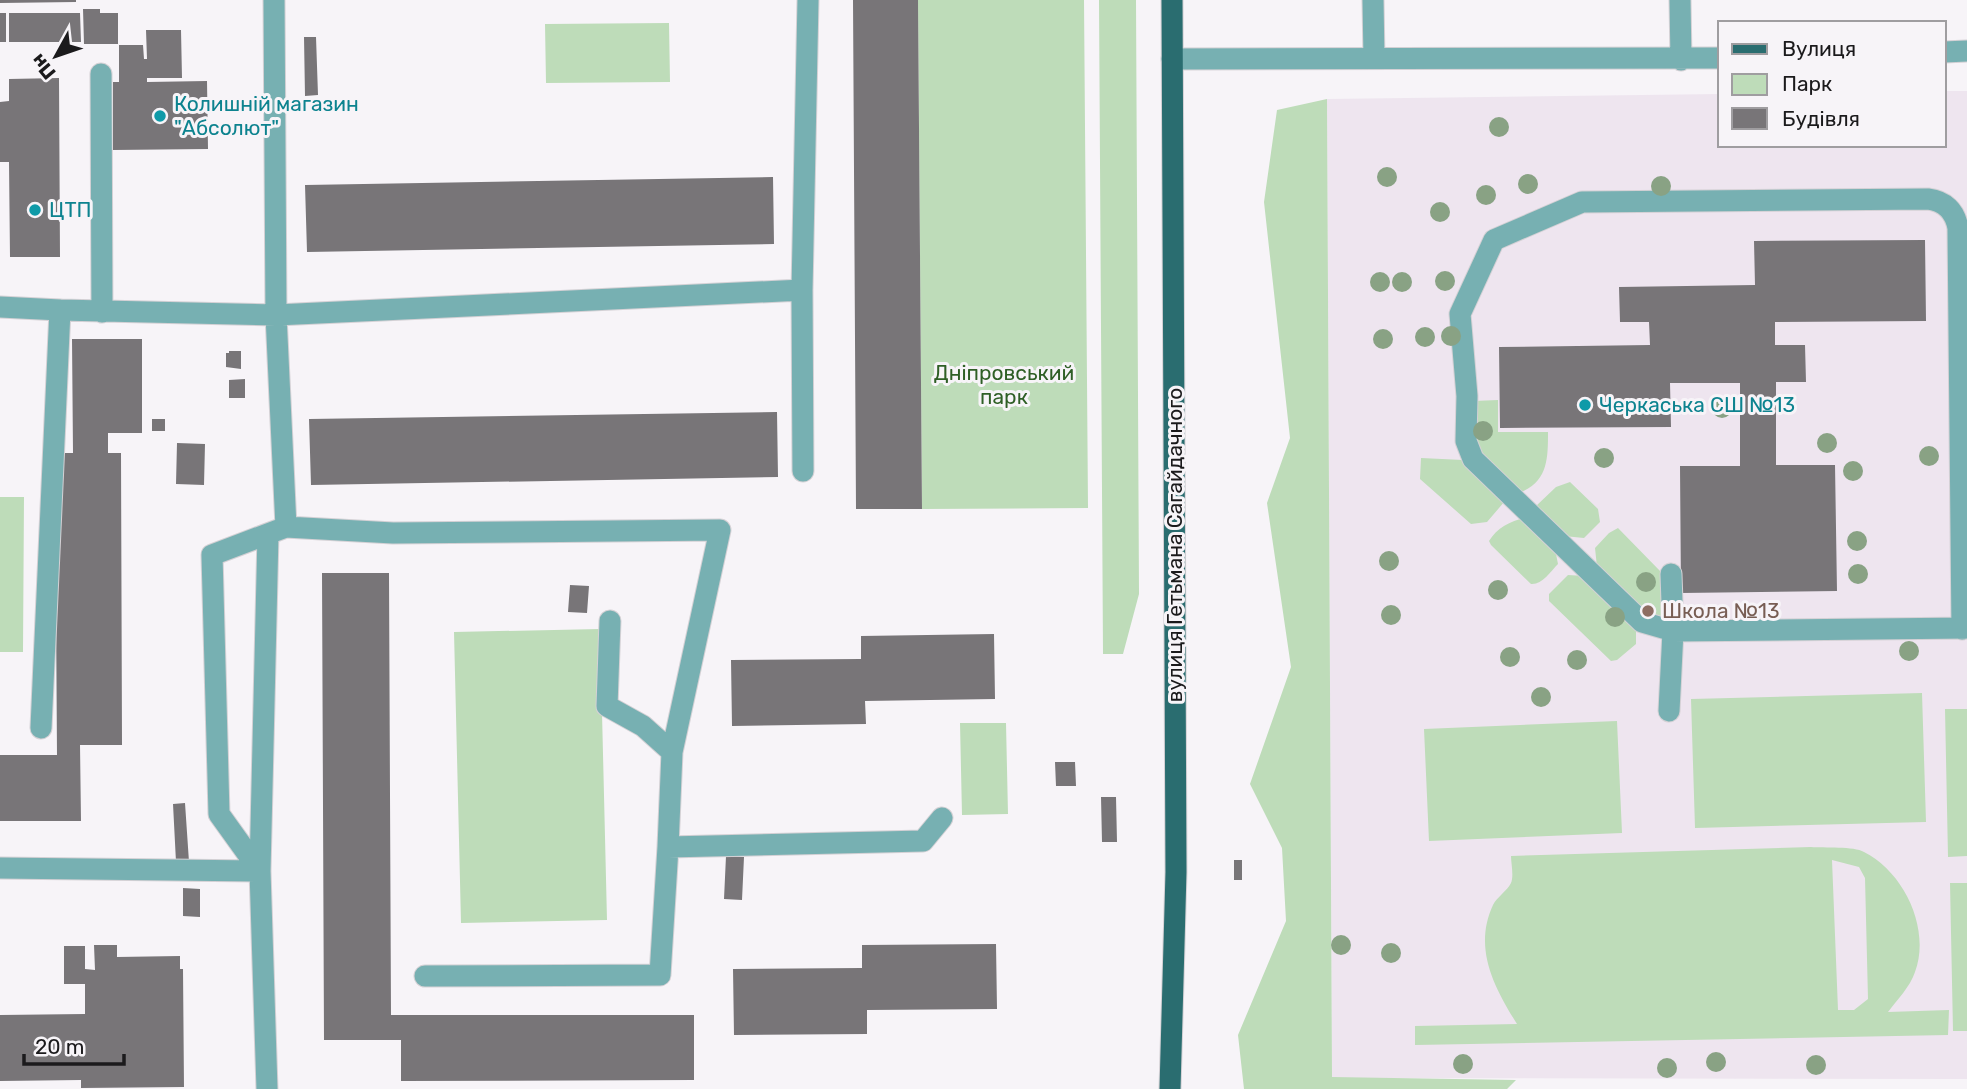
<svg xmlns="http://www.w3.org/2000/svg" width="1967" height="1089" font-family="Rubik,sans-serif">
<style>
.built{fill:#eee5ef}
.green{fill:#bedcb9;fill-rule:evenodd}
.building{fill:#787578}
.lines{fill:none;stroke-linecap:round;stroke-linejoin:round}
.minor-casing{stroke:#d4d1d5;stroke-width:23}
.major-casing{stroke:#d4d1d5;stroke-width:23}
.minor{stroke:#77b0b2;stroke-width:21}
.major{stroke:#2a6d70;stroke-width:21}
.tree{fill:#89a284}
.culture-dot{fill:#0f9aa8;stroke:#f7f4f8;stroke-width:2.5}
.education-dot{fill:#8d6e63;stroke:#f7f4f8;stroke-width:2.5}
.labels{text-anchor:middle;stroke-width:6;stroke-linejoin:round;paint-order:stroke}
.culture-label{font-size:21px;fill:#0d838f;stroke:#f7f4f8;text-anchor:start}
.park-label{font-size:21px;fill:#2f5f26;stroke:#f7f4f8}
.street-label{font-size:21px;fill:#1b1a1c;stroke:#f7f4f8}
.education-label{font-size:21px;fill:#785e54;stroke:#f7f4f8;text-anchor:start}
</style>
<rect width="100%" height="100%" fill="#f7f4f8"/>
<path class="built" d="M1944,91h23v988l-635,-1 -5,-979 393,-5v51h224z"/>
<path class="green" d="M918,0h166l4,508 -166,1z
M1099,0h37l3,594 -16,60h-20z
M669,23l1,59 -124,1 -1,-59z
M1327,99l5,978 184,3 -9,9h-263l-6,-54 48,-114 -4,-73 -32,-64 41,-117 -24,-164 23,-65 -26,-236 13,-92z
M1498,400v32h50c0,26 0,49 -27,60l-42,-41 -5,-11v-39z
M1421,458l42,2 42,41 -18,21 -16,2 -51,-45z
M1570,482l28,27 2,13 -16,16 -20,-2 -29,-29 21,-20z
M0,497h24l-1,155h-23z
M1525,518l30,31 3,15c-8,8 -16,21 -27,20l-40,-39 -2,-4c8,-13 21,-20 36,-23z
M1618,528l43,44 1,44 -15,-1 -50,-48 -2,-19 14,-15z
M1568,575l16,1 52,51v17l-19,16 -6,1 -62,-60v-7z
M600,629l7,291 -146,3 -7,-291z
M1922,693l4,129 -231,6 -4,-129z
M1945,709h22v147l-19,1z
M1617,721l5,112 -193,8 -5,-112z
M960,723h46l2,91 -46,1z
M1811,847c13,1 43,-1 53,5 40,20 67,77 51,120 -5,15 -18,28 -27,40l61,-2 -1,25 -533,10v-19l102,-2c-23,-37 -44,-76 -24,-119 4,-8 14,-14 18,-22 3,-7 0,-20 0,-27zM1832,860l27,7 6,11 3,121 -14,11h-16z
M1950,883h17v148h-14z"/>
<path class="building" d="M0,0h76v2l-76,1z
M853,0h65l4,509h-66z
M83,9h17v4h18v31h-34z
M0,13h6v29h-6z
M9,13h71l1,29h-72z
M146,30h35l1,48h-35v4l60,-1 1,68 -95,1v-68h6v-37h24l1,14h3z
M304,37h12l2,58 -13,1z
M59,78l1,179h-50l-1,-95h-9v-60l9,-1v-22z
M773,177l1,67 -467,8 -2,-67z
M1925,240l1,81 -151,1v23h30l1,37h-30v83h59l2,126 -156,2 -1,-127h60v-83h-70l1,44 -171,1 -1,-81 151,-2 -1,-23h-29l-1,-35 136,-2 -1,-44z
M72,339h70v94h-34v20h13l1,292h-42l1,76h-81v-66h57l-2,-302h18z
M229,351h12v18l-15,-2v-14h3z
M245,379v19h-16v-18z
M777,412l1,65 -467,8 -2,-66z
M152,419h13v12h-13z
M177,443l28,1 -1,41 -28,-1z
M322,573h67l2,442h303v65l-293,1v-41h-77z
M570,585l19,1 -2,27 -19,-1z
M994,634l1,65 -130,2 1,23 -134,2 -1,-66 130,-1v-23z
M1055,762h20l1,24h-20z
M1101,797h15l1,45h-15z
M185,803l4,59h-13l-3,-58z
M726,856l18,1 -2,43 -18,-1z
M1234,860h8v20h-8z
M183,888l17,1v28l-17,-1z
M996,944l1,65 -130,1v24l-133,1 -1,-66 129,-1v-23z
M94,945h23v12l63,-1v13h3l1,118 -103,1v-8l-81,1v-66l85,-1v-30h-21v-38h21v23l10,1z"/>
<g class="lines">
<g class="minor-casing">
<path id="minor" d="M1373,0l1,58
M1680,0l1,60
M1944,52l23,-1
M1172,59l548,-1
M101,74l1,238
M802,290l6,-290
M0,307l60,3
M286,527l107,6 327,-3 -48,222 -4,95 -8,128 -235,1
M1671,574l2,57 294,-3
M610,621l-3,85 36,20 29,26
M1669,711l4,-80 -31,-9 -169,-163 -7,-18 1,-45 -7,-82 34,-74 88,-38 346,-3c17,2 27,12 30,29l4,401
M41,728l19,-418 216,5 526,-25 1,181
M668,847l255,-6 19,-23
M0,868l260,3 8,-337
M267,1089l-7,-218 -41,-57 -7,-259 74,-28 -10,-212 -2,-315"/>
</g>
<g class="major-casing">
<path id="major" d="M1170,1089l6,-217 -4,-872"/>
</g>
<use href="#minor" class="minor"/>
<use href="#major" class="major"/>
</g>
<g class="tree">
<circle cx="1499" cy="127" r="10"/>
<circle cx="1387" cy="177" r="10"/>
<circle cx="1528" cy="184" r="10"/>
<circle cx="1661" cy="186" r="10"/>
<circle cx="1486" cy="195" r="10"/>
<circle cx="1440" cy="212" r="10"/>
<circle cx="1445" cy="281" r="10"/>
<circle cx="1380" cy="282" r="10"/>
<circle cx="1402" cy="282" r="10"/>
<circle cx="1451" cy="336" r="10"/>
<circle cx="1425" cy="337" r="10"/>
<circle cx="1383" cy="339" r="10"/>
<circle cx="1722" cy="408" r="10"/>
<circle cx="1483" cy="431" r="10"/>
<circle cx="1827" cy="443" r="10"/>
<circle cx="1929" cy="456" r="10"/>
<circle cx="1604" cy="458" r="10"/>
<circle cx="1853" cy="471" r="10"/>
<circle cx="1857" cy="541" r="10"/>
<circle cx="1389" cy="561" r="10"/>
<circle cx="1858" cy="574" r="10"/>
<circle cx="1646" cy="582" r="10"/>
<circle cx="1498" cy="590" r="10"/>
<circle cx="1391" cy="615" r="10"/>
<circle cx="1615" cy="617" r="10"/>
<circle cx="1909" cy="651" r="10"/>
<circle cx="1510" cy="657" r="10"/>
<circle cx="1577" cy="660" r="10"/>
<circle cx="1541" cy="697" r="10"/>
<circle cx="1341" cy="945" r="10"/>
<circle cx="1391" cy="953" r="10"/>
<circle cx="1716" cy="1062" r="10"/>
<circle cx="1463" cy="1064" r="10"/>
<circle cx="1816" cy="1065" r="10"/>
<circle cx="1667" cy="1068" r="10"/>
</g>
<g class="culture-dot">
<circle cx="160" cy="116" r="7"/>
<circle cx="35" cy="210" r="7"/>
<circle cx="1585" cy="405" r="7"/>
</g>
<circle class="education-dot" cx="1648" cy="611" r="7"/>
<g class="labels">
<g class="culture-label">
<text x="174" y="111">Колишній магазин<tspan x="174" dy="24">"Абсолют"</tspan></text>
<text x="49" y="217">ЦТП</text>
<text x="1599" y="412">Черкаська СШ №13</text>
</g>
<g class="park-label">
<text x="1004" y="380">Дніпровський<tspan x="1004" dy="24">парк</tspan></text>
</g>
<g class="street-label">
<text transform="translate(1175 545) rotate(-90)" y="7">вулиця Гетьмана Сагайдачного</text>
</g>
<g class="education-label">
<text x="1662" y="618">Школа №13</text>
</g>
</g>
<rect x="1718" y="21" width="228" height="126" fill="#f7f4f8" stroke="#9f9da0" stroke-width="2"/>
<rect x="1732" y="44" width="35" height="10" fill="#2a6d70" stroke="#9f9da0" stroke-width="2"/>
<text x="1782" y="56" font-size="21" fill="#1b1a1c">Вулиця</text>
<rect x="1732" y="74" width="35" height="21" fill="#bedcb9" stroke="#9f9da0" stroke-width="2"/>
<text x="1782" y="91" font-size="21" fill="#1b1a1c">Парк</text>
<rect x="1732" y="108" width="35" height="21" fill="#787578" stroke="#9f9da0" stroke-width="2"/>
<text x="1782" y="126" font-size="21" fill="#1b1a1c">Будівля</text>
<g transform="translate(56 56) rotate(230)" stroke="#f7f4f8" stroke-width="5" paint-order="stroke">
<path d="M0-5L12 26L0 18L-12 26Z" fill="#1b1a1c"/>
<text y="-10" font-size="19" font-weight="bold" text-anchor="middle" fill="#1b1a1c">Пн</text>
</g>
<path d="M24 1054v10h100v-10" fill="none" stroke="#1b1a1c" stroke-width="3.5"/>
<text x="35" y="1054" font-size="21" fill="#1b1a1c" stroke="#f7f4f8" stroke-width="5" paint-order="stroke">20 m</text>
</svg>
